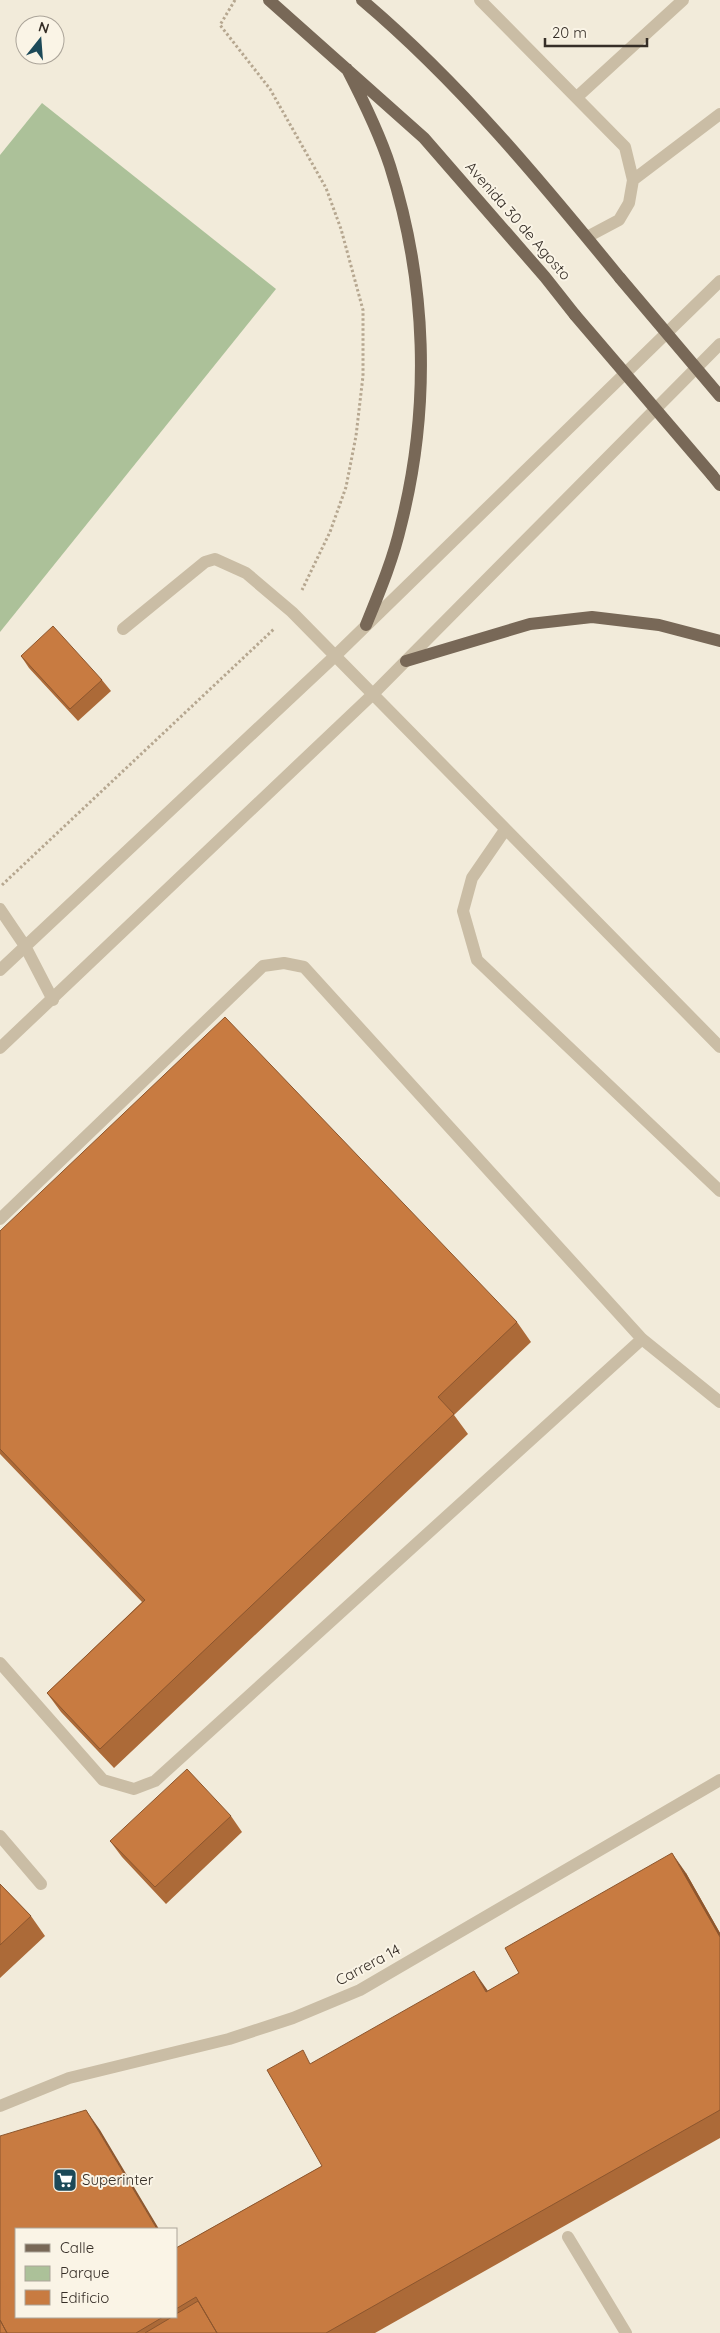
<svg xmlns="http://www.w3.org/2000/svg" width="720" height="2333" font-family="Quicksand,sans-serif">
<style>
.green{fill:#acc199}
.lines{fill:none;stroke-linecap:round;stroke-linejoin:round}
.path{stroke:#b6a790;stroke-width:3;stroke-dasharray:2.5 2.5;stroke-linecap:butt}
.minor{stroke:#cabda5;stroke-width:12}
.major{stroke:#786857;stroke-width:12}
.major-bridge{stroke:#786857;stroke-width:12}
.wall{fill:#ac6a38}
.shaded-wall{fill:#8c562e}
.building{fill:#c87b41;stroke:#8c562e}
.labels{text-anchor:middle;stroke-width:4;stroke-linejoin:round;paint-order:stroke}
.street-label{font-size:15px;fill:#362e27;stroke:#faf4e6}
.poi-label{font-size:15px;fill:#362e27;stroke:#faf4e6;text-anchor:start}
</style>
<rect width="100%" height="100%" fill="#f2ebda"/>
<path class="green" d="M42,103l234,186 -276,343v-477z"/>
<g class="lines">
<path class="path" d="M235,0l-15,25 50,64 56,99 15,41 22,81v66l-7,60 -10,51 -16,45 -28,58
M2,885l272,-256"/>
<path class="minor" d="M480,0l145,147 8,33 -4,23 -10,17 -32,17
M577,97l106,-97
M633,180l87,-66
M123,629l82,-67 10,-3 31,14 46,39 428,435
M505,830l-33,48 -9,33 14,49 243,231
M0,909l25,37 28,54
M0,970l335,-314 385,-375
M0,1048l372,-353 348,-351
M0,1219l263,-253 21,-3 20,4 338,372 78,63
M0,1663l103,117 31,9 21,-8 487,-442
M0,1836l41,48
M0,2106l69,-28 160,-39 64,-21 67,-28 360,-210
M568,2237l58,96"/>
<path class="major" d="M269,0l155,138 121,139 30,38
M362,0c97,82 178,180 258,278
M347,69c16,31 32,63 43,97 37,117 41,240 11,359 -8,35 -22,68 -35,100
M712,475l8,10
M406,661l124,-37 62,-7 67,8 61,16"/>
<path class="major-bridge" d="M620,278l100,118
M575,315l137,160"/>
</g>
<path class="wall" d="M21,656l81,24 9,11 -33,30 -49,-53z
M0,1231l517,91 14,20 -77,73 14,19 -354,334 -53,-56 -14,-19 95,-91 -142,-148z
M231,1816l11,16 -76,72 -44,-47 -12,-16z
M686,1873l34,60v205l-345,195h-375l100,-203 -84,187h160v-69l146,-82 -10,-103 176,-72 31,-18z
M0,1884l31,32 14,20 -45,42z"/>
<path class="shaded-wall" d="M672,1853l14,20 34,60v4z
M474,1971l14,20 12,21 -14,-20z
M86,2110l14,20 59,99h-2z"/>
<path class="building" d="M53,626l49,54 -32,29 -49,-53z
M225,1017l292,305 -79,75 16,17 -354,335 -53,-56 98,-93 -145,-151v-218z
M187,1769l44,47 -76,71 -45,-46z
M672,1853l48,84v173l-394,223h-109l-21,-36 -20,12v-61l146,-82 -55,-96 36,-20 7,14 164,-93 12,21 33,-19 -14,-25z
M0,1884l31,32 -31,29z
M86,2110l71,119h-141v88h147l-27,16h-129l-7,-13v-184z
M198,2301l19,32h-72l27,-16h4v-3z
M0,2320l7,13h-7z"/>
<defs>
<g id="supermarket-square" transform="scale(1.25)"><rect x="-9" y="-9" width="18" height="18" rx="4" fill="#1c4958" stroke="#faf4e6"/><path d="M-6-5.5h2.5l.6 2H6L4.5 2H-2.5L-4.4-4H-6ZM-1.5 3.2a1.3 1.3 0 1 0 .1 0ZM3 3.2a1.3 1.3 0 1 0 .1 0Z" fill="#fff"/></g>
</defs>
<g fill-rule="evenodd">
<use href="#supermarket-square" x="65" y="2180"/>
</g>
<g class="labels">
<g class="street-label">
<text transform="translate(518 221) rotate(49)" y="5">Avenida 30 de Agosto</text>
<text transform="translate(368 1965) rotate(-28)" y="5">Carrera 14</text>
</g>
<g class="poi-label">
<text x="82" y="2185">Superinter</text>
</g>
</g>
<rect x="15" y="2228" width="162" height="90" fill="#faf4e6" stroke="#aca59a"/>
<rect x="25" y="2244" width="25" height="8" fill="#786857" stroke="#aca59a"/>
<text x="60" y="2253" font-size="15" fill="#362e27">Calle</text>
<rect x="25" y="2266" width="25" height="15" fill="#acc199" stroke="#aca59a"/>
<text x="60" y="2278" font-size="15" fill="#362e27">Parque</text>
<rect x="25" y="2290" width="25" height="15" fill="#c87b41" stroke="#aca59a"/>
<text x="60" y="2303" font-size="15" fill="#362e27">Edificio</text>
<g transform="translate(40 40) rotate(17)"><circle r="24" fill="#faf4e6" stroke="#aca59a"/>
<path d="M0-4L9 19L0 12L-9 19Z" fill="#1c4958"/>
<text y="-8" font-size="14" font-weight="bold" text-anchor="middle" fill="#362e27">N</text>
</g>
<path d="M545 38v8h102v-8" fill="none" stroke="#362e27" stroke-width="2.5"/>
<text x="552" y="38" font-size="15" fill="#362e27" stroke="#faf4e6" stroke-width="4" paint-order="stroke">20 m</text>
</svg>
